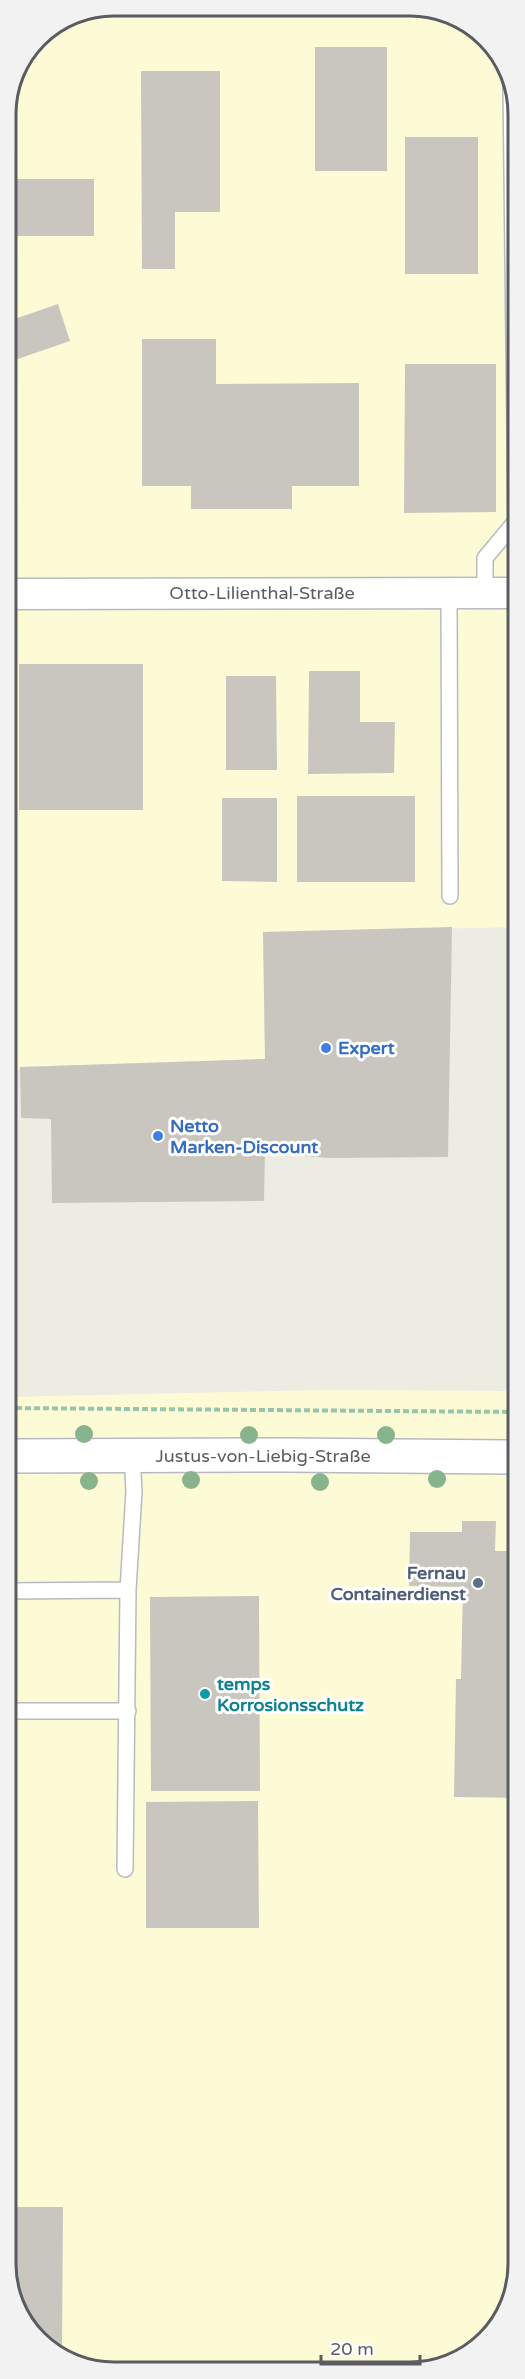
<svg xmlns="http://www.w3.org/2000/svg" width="525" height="2379" font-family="'Varela Round',sans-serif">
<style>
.commercial{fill:#fdfbd6}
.building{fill:#c8c6bf}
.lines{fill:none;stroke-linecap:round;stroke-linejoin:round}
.lane-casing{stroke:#b9bac0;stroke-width:18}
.street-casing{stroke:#b9bac0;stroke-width:33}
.secondary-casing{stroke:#b7b9c0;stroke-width:36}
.path{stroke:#97c5ac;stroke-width:4;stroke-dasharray:6 3;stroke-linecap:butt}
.lane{stroke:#fff;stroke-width:15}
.street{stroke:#fff;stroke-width:30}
.secondary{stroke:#fff;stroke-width:33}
.tree{fill:#88b48d}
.shop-dot{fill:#3f7fe0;stroke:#fff;stroke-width:2}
.service-dot{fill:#5c6f8a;stroke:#fff;stroke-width:2}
.culture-dot{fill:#0f9aa8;stroke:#fff;stroke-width:2}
.labels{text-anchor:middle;stroke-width:6;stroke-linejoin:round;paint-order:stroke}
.street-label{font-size:18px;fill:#5a5c62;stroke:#fff}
.shop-label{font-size:18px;font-weight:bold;fill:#366cbe;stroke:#fff;text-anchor:start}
.service-label{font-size:18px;font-weight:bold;fill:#4e5e75;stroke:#fff;text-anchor:end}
.culture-label{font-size:18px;font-weight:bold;fill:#0d838f;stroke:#fff;text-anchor:start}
.rim{fill:none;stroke:#5a5c62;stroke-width:3}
</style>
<rect width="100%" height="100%" fill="#edece2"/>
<path class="commercial" d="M115,6l323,4 54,33 26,58v826l-255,5 2,127 -245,8 -13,13 -1,-972 32,-70 36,-24z
M328,1390l191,1v880l-32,70 -63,31 -331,-1 -60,-35 -26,-58v-881z"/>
<path class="building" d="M315,47h72v124h-72z
M141,71h79v141h-45v57h-33z
M405,137h73v137h-73z
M6,179h88v57h-88z
M58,304l12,37 -64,22v-41z
M142,339h74v45l143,-1v103h-67v23h-101v-23h-49z
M405,364h91v148l-92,1z
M6,365l5,14 -5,1z
M19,664h124v146h-124z
M309,671h51v51h35l-1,51 -86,1z
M226,676h50l1,94h-51z
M297,796h118v86h-118z
M222,798h55v84l-55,-1z
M452,927l-4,230 -118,1 -65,-5 -1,48 -212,2 -1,-84 -30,-1 -1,-51 245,-8 -2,-127z
M462,1521h34l-1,30h24v247l-65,-1 2,-118h5l2,-92 -54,-1 1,-54h52z
M259,1596l1,195h-109l-1,-194z
M258,1801l1,127h-113v-126z
M7,2207h56l-1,146 -29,-17 -26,-58z"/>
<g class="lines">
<g class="lane-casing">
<path id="lane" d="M449,593l1,303
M485,593v-35l31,-37 -5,-435
M7,1591l121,-1
M7,1711h121
M125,1869l3,-279 6,-99 -2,-35"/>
</g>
<g class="street-casing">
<path id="street" d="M6,594l512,-1"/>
</g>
<g class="secondary-casing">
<path id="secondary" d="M7,1456l278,-1 234,2"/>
</g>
<path class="path" d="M7,1408l512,4"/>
<use href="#lane" class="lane"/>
<use href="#street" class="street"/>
<use href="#secondary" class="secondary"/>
</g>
<g class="tree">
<circle cx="84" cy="1434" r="9"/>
<circle cx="249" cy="1435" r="9"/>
<circle cx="386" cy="1435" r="9"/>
<circle cx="437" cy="1479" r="9"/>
<circle cx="191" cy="1480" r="9"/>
<circle cx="89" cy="1481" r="9"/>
<circle cx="320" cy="1482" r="9"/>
</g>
<g class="shop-dot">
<circle cx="326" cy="1048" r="6"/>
<circle cx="158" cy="1136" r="6"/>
</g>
<circle class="service-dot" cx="478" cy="1583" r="6"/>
<circle class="culture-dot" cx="205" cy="1694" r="6"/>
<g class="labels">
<g class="street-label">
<text x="262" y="599">Otto-Lilienthal-Straße</text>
<text x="263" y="1462">Justus-von-Liebig-Straße</text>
</g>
<g class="shop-label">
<text x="338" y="1054">Expert</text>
<text x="170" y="1132">Netto<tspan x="170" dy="21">Marken-Discount</tspan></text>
</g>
<g class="service-label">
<text x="466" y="1579">Fernau<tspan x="466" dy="21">Containerdienst</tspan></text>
</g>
<g class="culture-label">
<text x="217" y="1690">temps<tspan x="217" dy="21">Korrosionsschutz</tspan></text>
</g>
</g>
<path d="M0 0H525V2379H0ZM114 16H410A98 98 0 0 1 508 114V2264A98 98 0 0 1 410 2362H114A98 98 0 0 1 16 2264V114A98 98 0 0 1 114 16Z" fill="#f2f2f2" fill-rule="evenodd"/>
<path class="rim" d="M114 16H410A98 98 0 0 1 508 114V2264A98 98 0 0 1 410 2362H114A98 98 0 0 1 16 2264V114A98 98 0 0 1 114 16Z"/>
<path d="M321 2355v9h99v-9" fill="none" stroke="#5a5c62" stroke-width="3"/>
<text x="330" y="2355" font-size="18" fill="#5a5c62" stroke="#ffffff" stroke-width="4.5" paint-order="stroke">20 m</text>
</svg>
